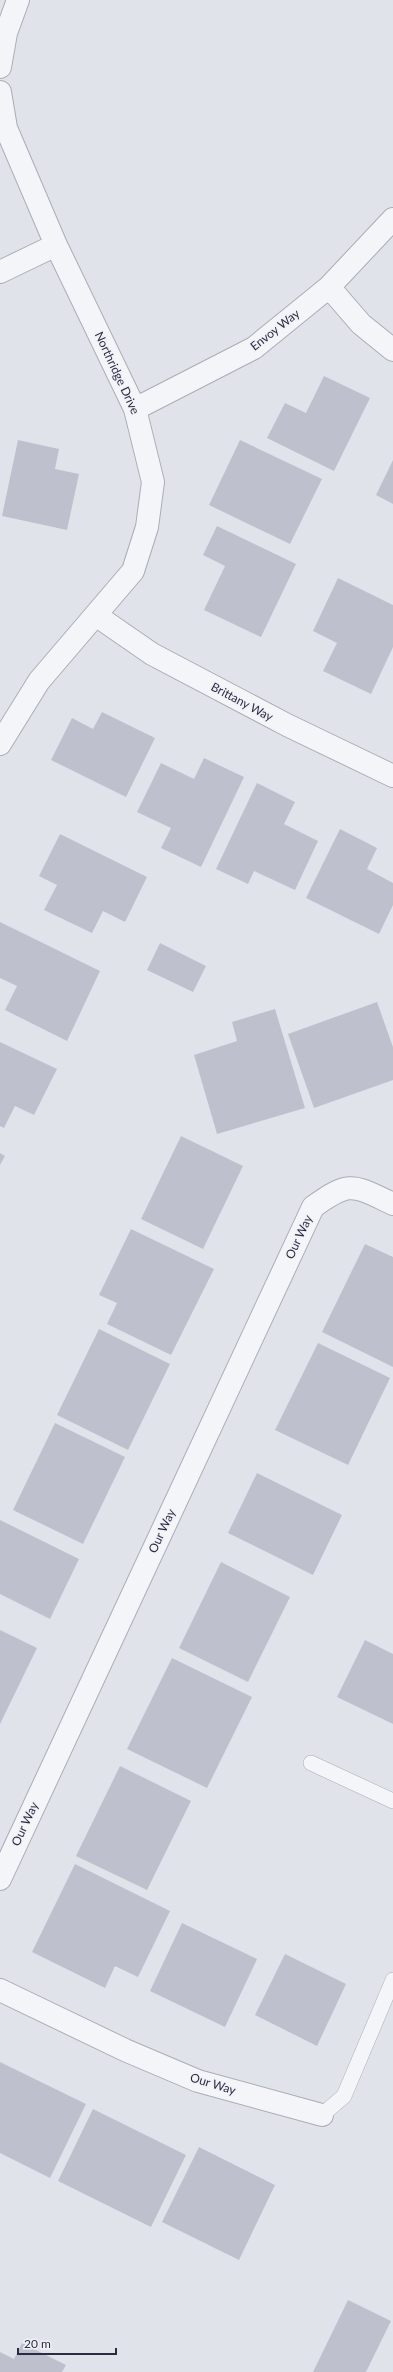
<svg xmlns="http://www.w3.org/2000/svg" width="393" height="2372" font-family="Lato,sans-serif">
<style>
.building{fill:#bec1cd}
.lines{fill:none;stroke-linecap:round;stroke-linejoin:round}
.service-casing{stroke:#aaacb8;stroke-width:16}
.minor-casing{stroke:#aaacb8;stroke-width:24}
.service{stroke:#f4f5f8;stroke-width:15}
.minor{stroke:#f4f5f8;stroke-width:22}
.labels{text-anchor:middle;stroke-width:3;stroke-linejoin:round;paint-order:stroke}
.street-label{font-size:12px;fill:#292d42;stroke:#f1f2f7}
</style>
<rect width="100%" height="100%" fill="#e1e3ea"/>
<path class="building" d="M324,376l46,22 -36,73 -67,-33 18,-35 21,10z
M18,440l41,9 -4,20 24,5 -12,56 -65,-14z
M240,440l82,39 -32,65 -81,-39z
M393,460v44l-17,-9z
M217,526l79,38 -35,73 -57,-27 21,-44 -22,-11z
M338,578l55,27v42l-22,47 -48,-23 14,-28 -24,-12z
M102,712l53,26 -29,59 -75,-37 21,-42 21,11z
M204,758l40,19 -43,90 -40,-19 10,-20 -34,-16 24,-49 33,16z
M257,783l38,19 -11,22 34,17 -23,49 -41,-19 -6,13 -32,-15z
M340,829l37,19 -10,21 26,14v22l-14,29 -73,-36z
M60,834l87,43 -22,45 -22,-11 -11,22 -48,-23 13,-25 -18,-9z
M0,922l100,49 -33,70 -62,-31 12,-24 -17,-8z
M160,943l46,23 -13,26 -46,-22z
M377,1002l16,45v33l-79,28 -26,-74z
M275,1009l30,99 -88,26 -23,-79 43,-14 -5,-19z
M0,1042l57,27 -23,46 -19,-9 -11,22 -4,-2z
M181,1136l62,30 -40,83 -62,-30z
M0,1153l5,3 -5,9z
M131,1229l83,40 -43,86 -64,-31 10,-21 -18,-8z
M365,1244l28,13v110l-71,-35z
M99,1329l71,35 -42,86 -71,-35z
M318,1343l72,35 -42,87 -73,-35z
M55,1423l70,34 -42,87 -70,-34z
M257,1473l85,42 -29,60 -85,-42z
M0,1520l79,39 -29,60 -50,-25z
M221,1562l69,35 -42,85 -69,-34z
M0,1630l37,18 -37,76z
M365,1640l28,14v70l-56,-27z
M172,1658l80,39 -45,91 -80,-39z
M120,1766l71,35 -44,89 -71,-34z
M75,1864l95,47 -32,66 -23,-11 -10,22 -73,-36z
M182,1923l75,36 -32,68 -75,-36z
M285,1954l61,30 -29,62 -62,-31z
M0,2062l86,42 -36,74 -50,-25z
M93,2109l93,46 -35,72 -93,-46z
M199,2147l76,38 -36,75 -77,-38z
M348,2300l43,21 -25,51h-53z
M22,2343l44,22 -4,7h-62v-20l14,7z"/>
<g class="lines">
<g class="service-casing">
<path id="service" d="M311,1763l82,38
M322,2115l22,-19 49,-116"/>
</g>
<g class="minor-casing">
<path id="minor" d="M0,67l6,-34 12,-33
M0,92l6,36 50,117 79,164 18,73 -6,45 -14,44 -94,110 -39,63
M0,272l56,-27
M329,287l32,37 32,26
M135,409l119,-61 75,-61 64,-68
M97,616l55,38 135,71 106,51
M0,1879l313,-672c37,-27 40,-22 80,-3
M0,1990l125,60 73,31 124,34"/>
</g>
<use href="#service" class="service"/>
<use href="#minor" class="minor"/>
</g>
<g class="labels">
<g class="street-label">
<text transform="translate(275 330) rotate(-38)" y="4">Envoy Way</text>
<text transform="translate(117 373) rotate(65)" y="4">Northridge Drive</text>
<text transform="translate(242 702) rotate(28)" y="4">Brittany Way</text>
<text transform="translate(299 1237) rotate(-65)" y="4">Our Way</text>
<text transform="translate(162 1531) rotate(-65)" y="4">Our Way</text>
<text transform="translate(25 1824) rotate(-65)" y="4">Our Way</text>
<text transform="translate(213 2084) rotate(17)" y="4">Our Way</text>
</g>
</g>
<path d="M18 2348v6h98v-6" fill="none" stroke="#292d42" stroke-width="2"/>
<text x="24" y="2348" font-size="12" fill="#292d42" stroke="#f1f2f7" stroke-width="3" paint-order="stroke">20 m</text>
</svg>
